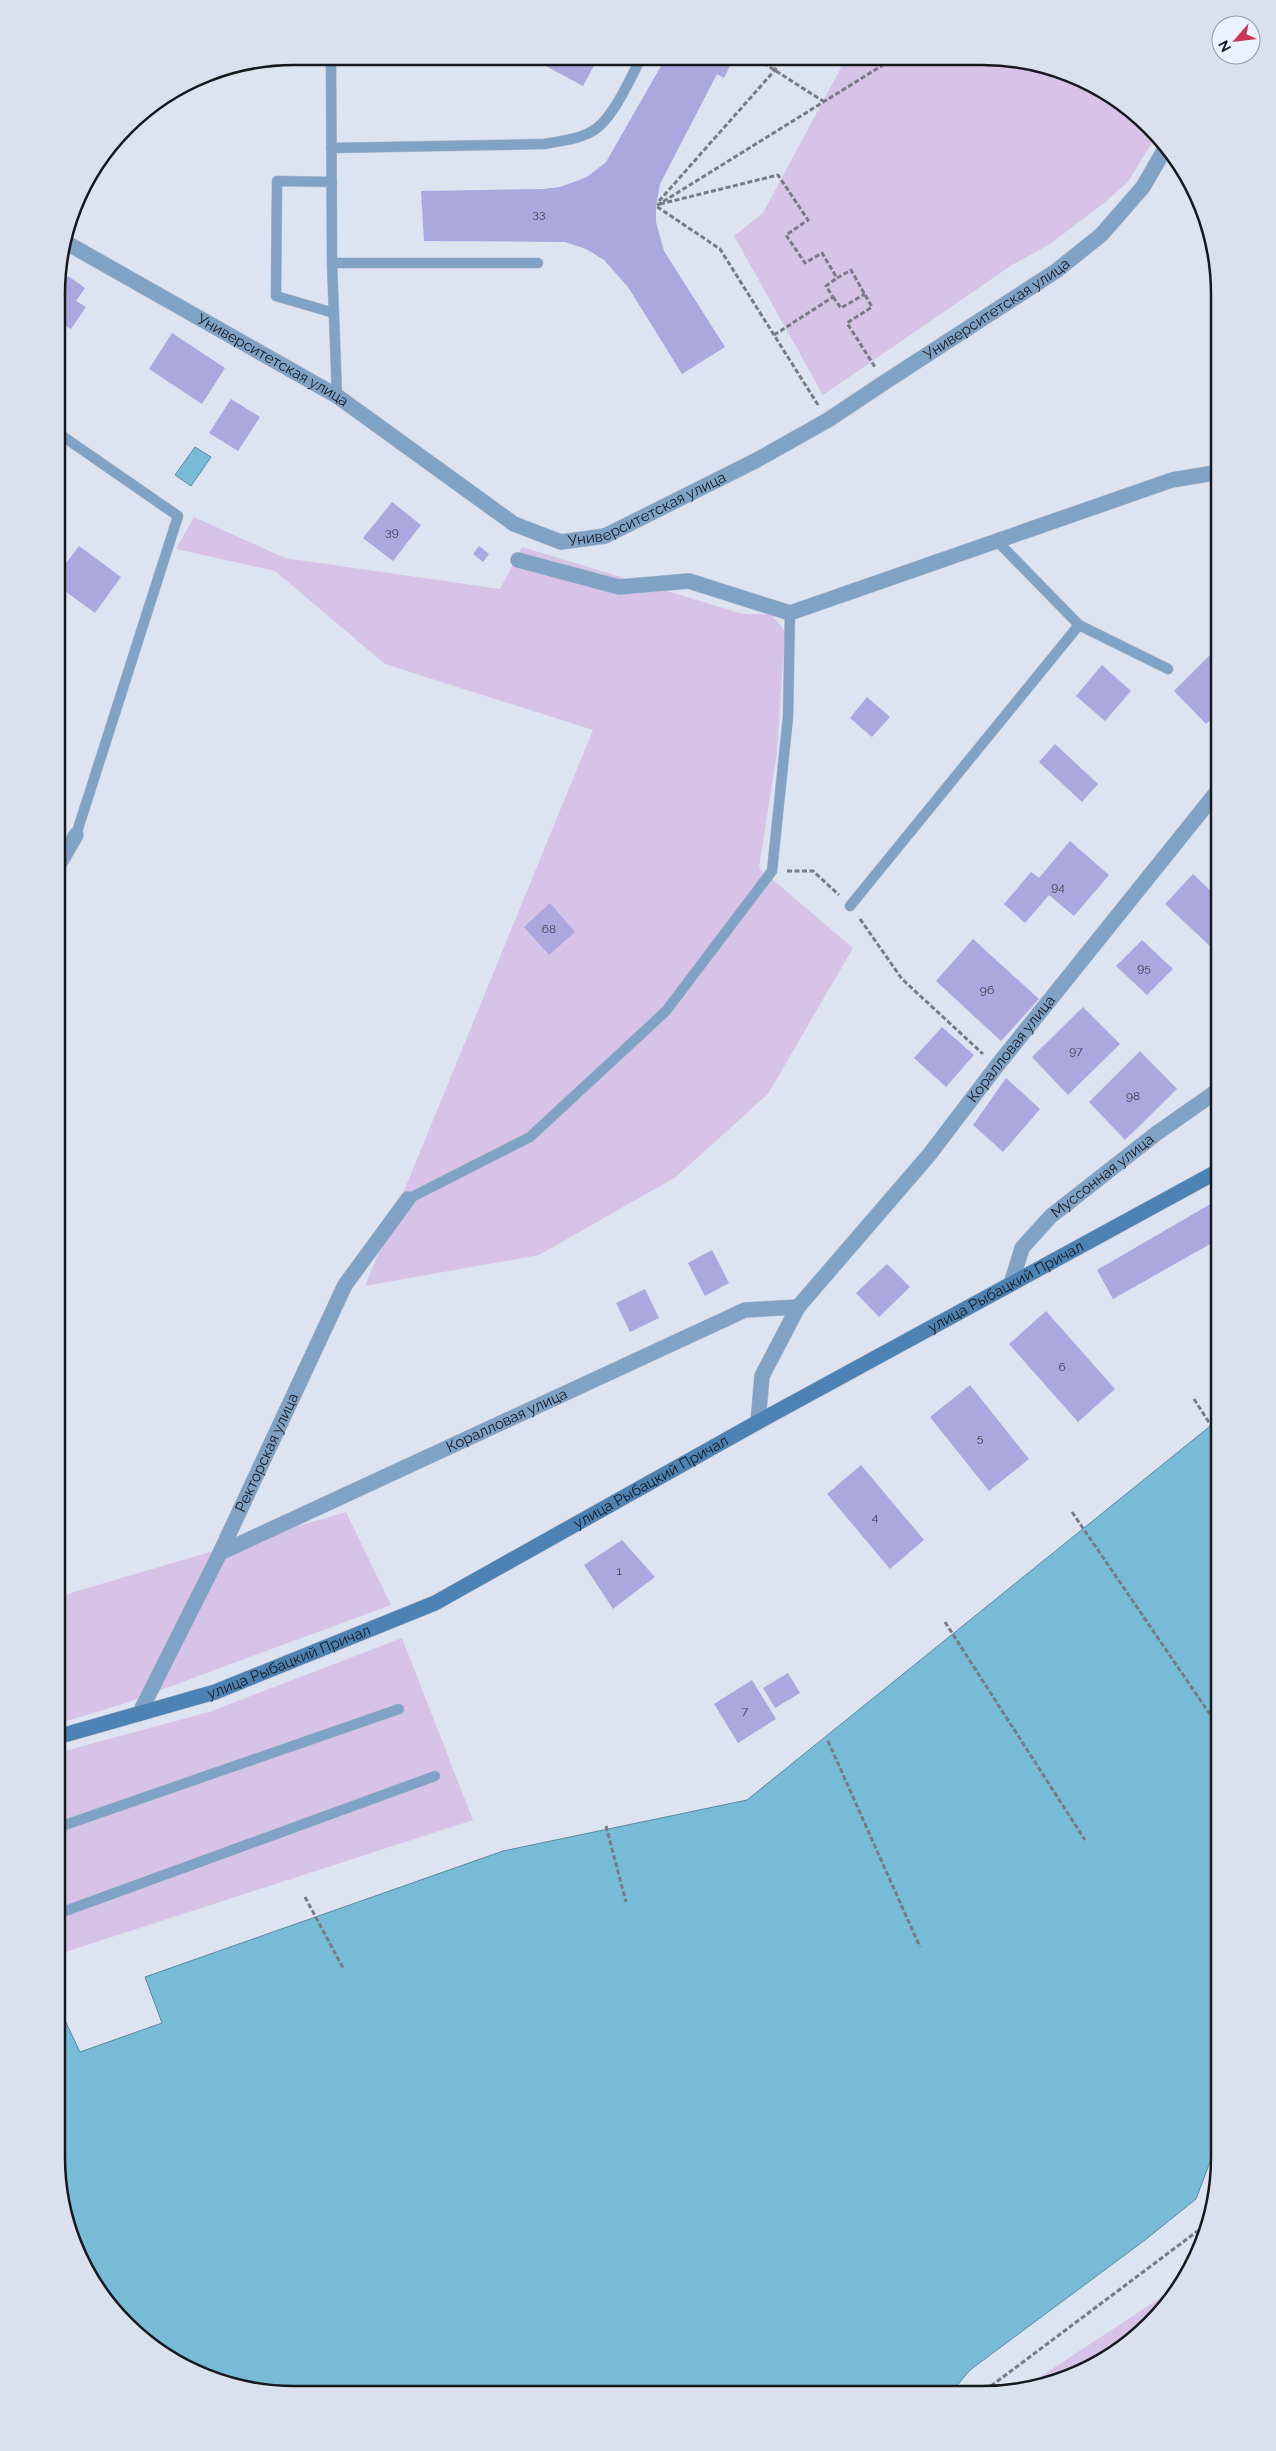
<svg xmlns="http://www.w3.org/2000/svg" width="1276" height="2451" font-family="Raleway,sans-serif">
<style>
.green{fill:#d7c3e7}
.water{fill:#77bbd7;stroke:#5a8a9f}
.building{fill:#ada7df}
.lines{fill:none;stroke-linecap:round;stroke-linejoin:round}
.lane-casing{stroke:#babecc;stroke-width:11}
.street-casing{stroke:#babecc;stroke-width:16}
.secondary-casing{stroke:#babecc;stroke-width:16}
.path{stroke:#787b85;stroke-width:3;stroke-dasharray:5 2.5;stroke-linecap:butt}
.lane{stroke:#80a3c5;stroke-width:10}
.street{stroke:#80a3c5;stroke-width:15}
.secondary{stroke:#4d83b4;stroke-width:15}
.labels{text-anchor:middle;stroke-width:5;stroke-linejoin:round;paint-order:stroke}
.number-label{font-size:12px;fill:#3c3c4e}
.street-label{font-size:15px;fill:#16181d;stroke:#ebf1ff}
.rim{fill:none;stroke:#16181d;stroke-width:2.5}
</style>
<rect width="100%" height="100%" fill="#dee3f2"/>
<path class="green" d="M845,60l183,1 59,20 52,34 17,21 -28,46 -24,21 -54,41 -38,21 -189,130 -89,-159 29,-23z
M194,517l91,41 215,31 22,-42 221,67h28l14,17 -8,121 -18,116 94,80 -85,146 -92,83 -137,78 -174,31 228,-556 -208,-66 -110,-93 -99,-22z
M346,1512l45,93 -268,99 -66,20v-127z
M402,1638l71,182 -417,135 1,-202 152,-41z
M1180,2285c-22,38 -80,84 -122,97 -11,4 -24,4 -35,6z"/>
<path class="water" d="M195,447l16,10 -20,29 -16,-11z
M1219,1419v719l-23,61 -51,41 -175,130 -21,25 -686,-2 -74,-23 -51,-34 -41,-47 -28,-56 -13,-76v-143l5,-2 19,40 82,-29 -17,-46 358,-126 244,-51z"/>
<path class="building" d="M531,58h67l-15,28z
M665,59l68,1 -9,18 -7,-4 -57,110 -4,22v16l8,29 61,96 -43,27 -54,-87 -24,-27 -18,-11 -21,-7 -141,-1 -3,-50 122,-2 17,-2 27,-10 19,-15z
M68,276l17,12 -9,13 10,6 -15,22 -13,-8v-38l4,3z
M172,333l53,35 -23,36 -53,-35z
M231,399l29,18 -22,34 -29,-18z
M392,502l29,23 -28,36 -30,-23z
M79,546l42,31 -26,36 -37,-27v-12z
M479,546l10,8 -6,8 -10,-8z
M1213,652l7,6v52l-14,14 -32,-33z
M1102,665l29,26 -26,30 -29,-25z
M867,697l23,20 -18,20 -22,-19z
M1055,744l43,40 -16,18 -43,-40z
M1070,841l39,34 -35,41 -25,-21 -24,28 -21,-19 27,-32 8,6z
M1193,874l27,26v36l-10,10 -45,-42z
M550,903l25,29 -26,23 -25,-28z
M973,939l66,60 -38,42 -65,-60z
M1142,940l31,29 -26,26 -31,-29z
M1083,1007l37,37 -52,51 -36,-38z
M942,1027l32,28 -28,32 -32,-29z
M1140,1051l37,38 -52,51 -36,-38z
M1006,1078l34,31 -37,43 -30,-27z
M1219,1199v40l-106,60 -16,-29z
M712,1250l17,33 -24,13 -17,-33z
M887,1264l23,23 -31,30 -23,-24z
M645,1289l14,29 -29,14 -14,-29z
M1046,1311l69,78 -37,33 -69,-78z
M970,1385l59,74 -40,32 -59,-74z
M861,1465l63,75 -34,29 -63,-75z
M622,1540l33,37 -42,32 -29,-44z
M788,1673l12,20 -25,15 -12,-20z
M752,1680l24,39 -38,24 -24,-39z"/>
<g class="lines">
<g class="lane-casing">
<path id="lane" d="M331,56l1,207 5,133
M331,148l213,-4c17,-3 39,-5 53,-16 18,-14 33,-49 44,-70
M332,182l-55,-1 -1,115 58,17
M332,263h206
M58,433l120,83 -102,319
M1079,625l89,44
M850,906l229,-281 -82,-84
M408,1199l122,-62 136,-126 106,-140 16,-154 2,-104
M57,1831l2,-4 340,-118
M57,1914l378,-138"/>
</g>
<g class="street-casing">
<g id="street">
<path id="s1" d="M65,242l272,154 177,128 47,18 44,-6 150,-75 73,-41 57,-38 171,-111 45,-36 42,-48 23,-40"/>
<path d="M518,560l101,27 70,-6 101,32 382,-133 48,-8"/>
<path d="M58,866l18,-31"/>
<path id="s2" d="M1011,1284l11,-36 29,-32 106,-83 63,-44"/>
<path id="s3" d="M758,1422l4,-46 36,-69 131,-152 67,-88 224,-279"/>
<path id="s4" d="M220,1553l525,-243 53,-3"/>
<path id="s5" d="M139,1714l81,-161 125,-268 63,-86"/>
</g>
</g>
<g class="secondary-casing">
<g id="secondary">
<path id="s6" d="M57,1737l158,-45 220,-89 323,-181 462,-252"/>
</g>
</g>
<path class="path" d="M757,59l66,42
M659,201l116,-131 5,-11
M660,204l118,-29 30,45 -22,15 19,28 17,-10 15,25 14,-8 21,37 -25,16 28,44
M833,297l8,11 24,-14
M774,335l59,-38 -7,-11 11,-8
M818,405l-98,-156 -64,-43 235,-146
M787,871h26l26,24
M860,919l42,60 81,75
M1194,1399l25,39
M1072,1512l146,214
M945,1622l140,218
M828,1741l92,206
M606,1826l20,76
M305,1897l38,71
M979,2395l228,-171"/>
<use href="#lane" class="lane"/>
<use href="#street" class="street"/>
<use href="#secondary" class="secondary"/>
</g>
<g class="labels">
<g class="number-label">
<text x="539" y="218">33</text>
<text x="392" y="536">39</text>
<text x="1058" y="891">94</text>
<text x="549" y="933">68</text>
<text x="1144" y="972">95</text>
<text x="987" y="994">96</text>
<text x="1076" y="1055">97</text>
<text x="1133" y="1100">98</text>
<text x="1062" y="1371">6</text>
<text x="980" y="1442">5</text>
<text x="875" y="1521">4</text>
<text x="619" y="1575">1</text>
<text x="745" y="1715">7</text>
</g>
<g class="street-label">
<text dy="5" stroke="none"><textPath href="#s1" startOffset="1079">Университетская улица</textPath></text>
<text dy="5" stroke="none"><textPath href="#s1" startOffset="239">Университетская улица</textPath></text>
<text dy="5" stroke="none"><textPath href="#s1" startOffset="674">Университетская улица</textPath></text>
<text dy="5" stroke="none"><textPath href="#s3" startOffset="459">Коралловая улица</textPath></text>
<text dy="5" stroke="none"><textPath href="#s2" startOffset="146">Муссонная улица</textPath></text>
<text dy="5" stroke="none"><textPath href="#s6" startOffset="1054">улица Рыбацкий Причал</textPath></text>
<text dy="5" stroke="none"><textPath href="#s4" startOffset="316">Коралловая улица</textPath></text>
<text dy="5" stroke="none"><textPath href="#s5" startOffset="291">Ректорская улица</textPath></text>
<text dy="5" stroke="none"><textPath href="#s6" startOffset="649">улица Рыбацкий Причал</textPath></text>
<text dy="5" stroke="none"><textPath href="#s6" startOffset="244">улица Рыбацкий Причал</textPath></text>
</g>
</g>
<path d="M0 0H1276V2451H0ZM294 65H982A229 229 0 0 1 1211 294V2157A229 229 0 0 1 982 2386H294A229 229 0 0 1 65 2157V294A229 229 0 0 1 294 65Z" fill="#dae0ed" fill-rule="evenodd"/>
<path class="rim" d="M294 65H982A229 229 0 0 1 1211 294V2157A229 229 0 0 1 982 2386H294A229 229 0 0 1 65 2157V294A229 229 0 0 1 294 65Z"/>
<g transform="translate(1236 40) rotate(242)"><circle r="24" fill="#ebf1ff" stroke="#969aa5"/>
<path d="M0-4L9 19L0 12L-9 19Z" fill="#c83852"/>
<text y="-8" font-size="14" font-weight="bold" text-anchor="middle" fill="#16181d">N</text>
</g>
</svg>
